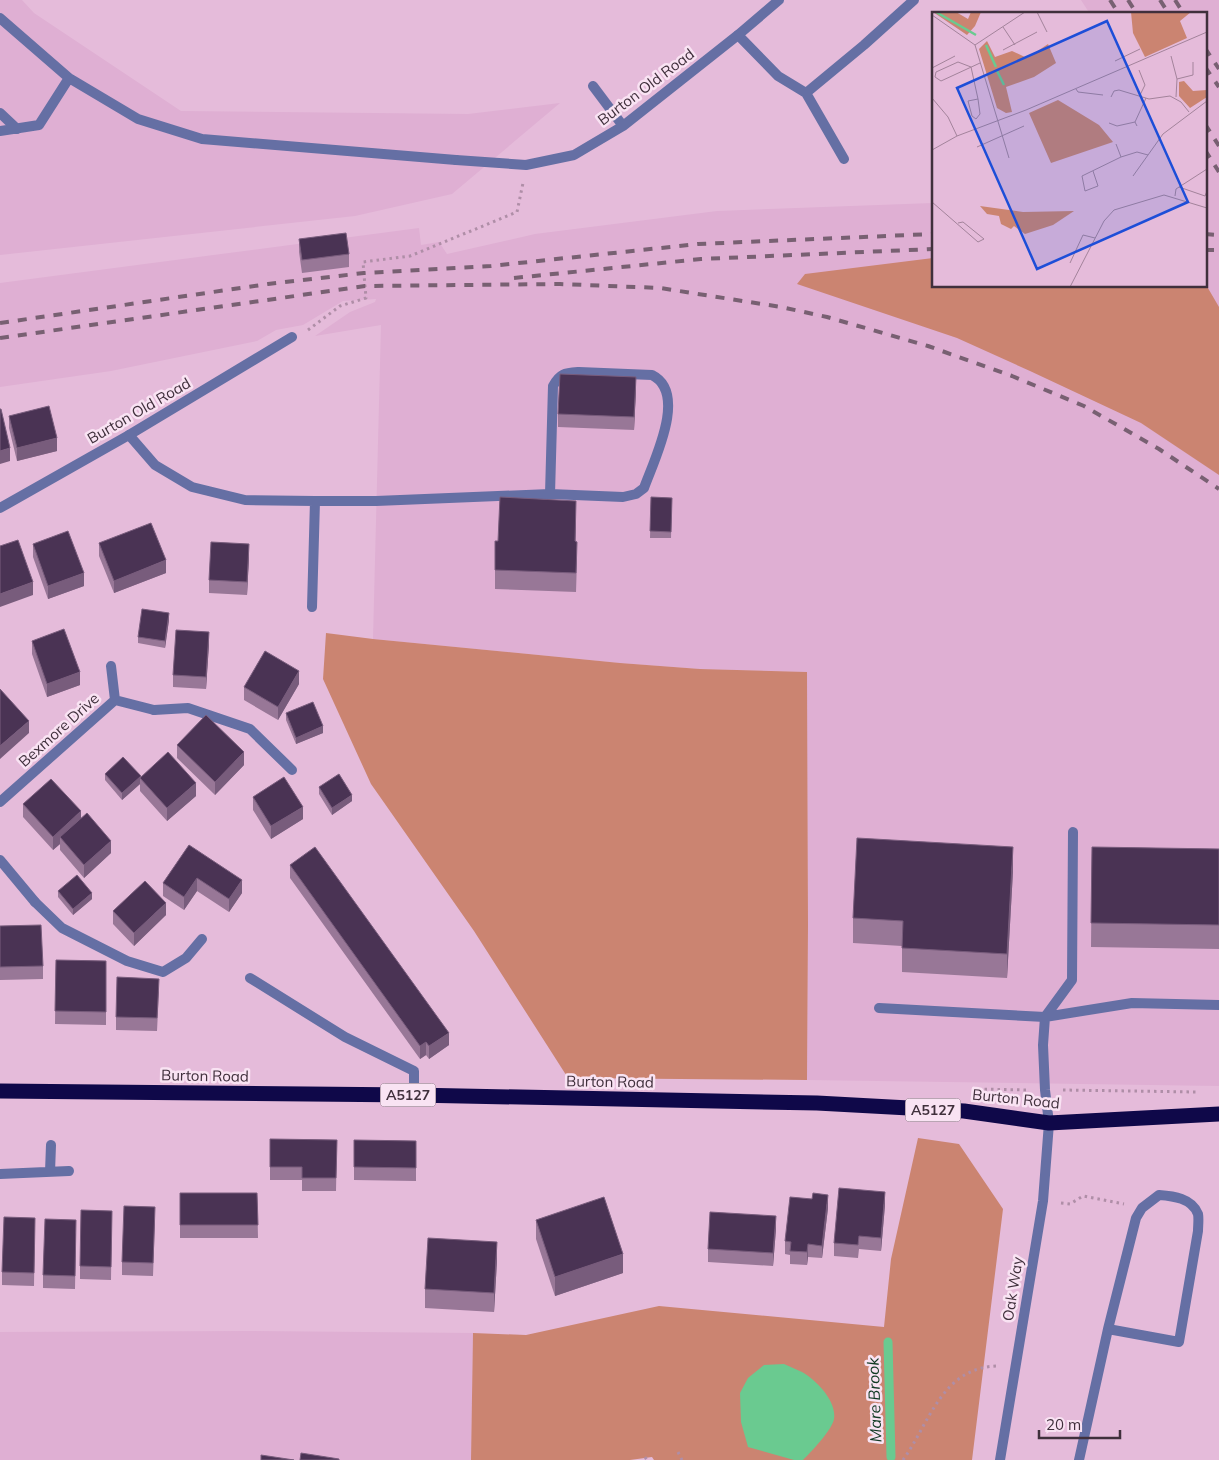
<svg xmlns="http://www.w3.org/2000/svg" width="1219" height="1460" font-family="Mulish,sans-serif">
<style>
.built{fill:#dfafd3}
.green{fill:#cb8471}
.water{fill:#6aca90}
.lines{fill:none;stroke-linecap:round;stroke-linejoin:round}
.stream{stroke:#6aca90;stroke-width:9}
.path{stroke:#af8ea7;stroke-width:3;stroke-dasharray:2.5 4;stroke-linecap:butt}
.lane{stroke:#656fa4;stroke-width:10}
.street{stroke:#656fa4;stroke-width:10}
.highway{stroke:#0f0849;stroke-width:15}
.rail{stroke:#786072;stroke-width:4;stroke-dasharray:9 9;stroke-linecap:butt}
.wall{fill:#987797}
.shaded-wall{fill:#785c7c}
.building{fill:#4a3354;stroke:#785c7c}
.labels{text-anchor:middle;stroke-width:5;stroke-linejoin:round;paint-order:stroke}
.shield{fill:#f9e3f3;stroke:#786673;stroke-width:1}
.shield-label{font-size:14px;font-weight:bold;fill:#40303c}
.street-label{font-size:15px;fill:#40303c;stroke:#f9e3f3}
.water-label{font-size:16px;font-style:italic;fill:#113a23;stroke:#f9e3f3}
.inset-river{fill:none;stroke:#6aca90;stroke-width:2.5}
.inset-road{fill:none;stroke:#a3839b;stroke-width:1}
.view{fill:#1d4ed8;fill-opacity:0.15;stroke:#1d4ed8;stroke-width:2.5}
.inset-edge{fill:none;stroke:#40303c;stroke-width:2.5}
</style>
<rect width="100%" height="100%" fill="#e5bbda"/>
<path class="built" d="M0,0h22l12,13 147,98 287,3 92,-11 -108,91 -97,22 -355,39z
M1081,0h138v1086l-412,-6 1,-155 -1,-253 -107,-3 -80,-6 -247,-24 8,-314 -66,11 35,-24 25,-10 1,-3 -33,2 -40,24 -27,5 -19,11 -146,30 -111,16v-104l419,-55 2,17 18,-3 8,12 88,-20 182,-23 216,-8v83h272v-95h2l-2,-3v-174h-115z
M246,1331l227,2 -2,127h-471v-128z"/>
<path class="green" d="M933,258v28h272v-3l14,24v168l-78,-52 -111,-52 -73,-33 -160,-54 8,-10z
M326,633l47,6 247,24 80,6 107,3 1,253 -1,155 -239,-2 -94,-147 -103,-147 -48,-105z
M918,1138l41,6 44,65 -31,251h-318l-2,-3 -22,3h-159l2,-127 53,2 133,-29 225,21 7,-68z"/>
<path class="water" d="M784,1364c6,3 12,5 18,8 14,8 35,29 32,47 -2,11 -23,33 -31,41h-9l-46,-13 -7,-25 -1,-29 8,-15 16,-13z"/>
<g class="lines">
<path class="stream" d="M888,1342l3,115"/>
<path class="path" d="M308,330l32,-24 26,-8 -3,-36 47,-6 107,-44 6,-29
M978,1089l49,1
M1063,1090l134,2
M1061,1203l9,1 13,-8 41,8
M678,1452l4,8
M645,1457l2,3
M903,1460c27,-38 39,-93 95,-94"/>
<path class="lane" d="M0,18l69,60 69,41 64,20 254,21
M738,35l40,41 28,17 58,-48 50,-45
M806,93l38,66
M0,113l17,16
M0,131l39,-6 30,-47
M129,435l26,30 37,22 53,13 70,1 -3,106
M315,501h61l174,-7 73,3 13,-3 8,-6c10,-28 44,-95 8,-113l-73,-3c-14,1 -19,1 -26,14l-3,108
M154,710l34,-2 62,21 42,41
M35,902l27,26 65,33 36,11 23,-14 16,-19
M250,978l95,59 69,34v24
M879,1008l166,9 87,-14 87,2
M1049,1123l-4,-33 -2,-45 2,-28 27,-37 1,-148
M1079,1460l29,-131 28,-111 6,-10 17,-13c14,1 33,3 39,19 1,5 0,12 0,17l-19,111 -71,-13"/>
<path class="street" d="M593,86l30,40
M456,160l70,5 48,-10 49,-29 115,-91 41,-35
M0,508l129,-73 163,-98
M111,666l4,34 39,10
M0,802l115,-102
M0,860l35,42
M50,1172l1,-27
M0,1174l69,-3
M1000,1460l43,-259 6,-78"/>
<path class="highway" d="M0,1091l414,4 403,8 147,8 85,12 170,-9"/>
<path class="rail" d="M1110,0l9,14
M1128,0l9,14
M1160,0l9,14
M1175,0l9,14
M1205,48l14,21
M1205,67l14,20
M1205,124l14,22
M1205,150l14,22
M1205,234l14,1
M1205,250h14
M514,278l187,-19 232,-10
M0,323l268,-39 96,-11 127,-7 207,-22 235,-10
M0,338l365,-52 195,-2 100,4 121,19 46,10 101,29 84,30 72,30 75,43 60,40"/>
</g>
<path class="wall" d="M299,239l50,15v13l-47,6 -3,-21z
M636,390l-2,40 -76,-3v-13z
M9,416l48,35 -40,10 -8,-33z
M651,497l21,1 -1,40h-21z
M576,519l-1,22 2,19 -1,32 -81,-3v-48h3z
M99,543l67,30 -52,20 -15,-37z
M33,544l51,42 -36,13 -15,-42z
M249,557l-2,38 -38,-2v-13z
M169,620l-4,28 -27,-5v-6z
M32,641l48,44 -33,12 -15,-43z
M209,644l-3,45 -33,-2v-12z
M299,684l-21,36 -34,-20v-13z
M286,713l37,20 -27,11 -10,-24z
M177,745l67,20 -29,30 -38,-37z
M105,774l36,2 55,20 -29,25 -27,-30v-7l-18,16 -17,-20z
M319,787l33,14 -20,14 -13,-21z
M253,797l50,22 -32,20 -18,-29z
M23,804l58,14 30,35 -27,25 -24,-28v-6l-7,6 -30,-33z
M189,845l53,48 -13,19 -32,-21 -13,19 -21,-14v-13z
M1092,847l127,2v100l-128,-2z
M290,865l159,180 -20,14 -3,-4 -6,4 -130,-181z
M1013,871l-6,107 -105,-6v-26l-49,-3v-25z
M58,891l34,8 -19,16 -15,-18z
M113,911l53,4 -32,31 -21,-22z
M0,926l43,40v13l-43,1z
M56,960l50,1v64l-51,-1z
M159,991l-2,40 -41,-1v-13z
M270,1139l67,1 -1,51h-34v-11h-32z
M354,1140l62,1v40l-62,-1z
M180,1193h77l1,45h-78z
M885,1205l-4,46 -22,-2 -1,9 -24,-2v-13z
M828,1208l-6,50 -14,-1 -1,8 -17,-1v-9l-5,-1v-13z
M112,1211l-1,69 -31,-1v-13z
M35,1218l-1,68 -32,-1v-13z
M155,1220l-2,56 -31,-1v-13z
M536,1220l87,53 -68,23 -19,-57z
M776,1229l-3,37 -65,-4v-13z
M76,1233l-1,56 -32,-1v-13z
M497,1261l-3,51 -69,-4v-19z"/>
<path class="shaded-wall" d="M636,377v13l-2,40v-13z
M57,438v13l-40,10v-13z
M10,448v13l-10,3v-13z
M576,501v18l-1,41v-19z
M249,544v13l-2,38v-13z
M166,560v13l-52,20v-12z
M84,573v13l-36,13v-13z
M33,582v13l-33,12v-13z
M169,613v7l-4,28v-7z
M209,632v12l-3,45v-12z
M299,671v13l-21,36v-13z
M80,672v13l-33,12v-13z
M29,721v12l-29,26v-13z
M323,726v7l-27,11v-6z
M244,752v13l-29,30v-13z
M141,776l-1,2v6l-18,16v-7z
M196,783v13l-29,25v-13z
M352,795v6l-20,14v-7z
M303,807v12l-32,20v-13z
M81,811v13l-21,13v7l-7,6v-13z
M111,841v12l-27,25v-13z
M1013,847v24l-6,107v-24z
M197,878v13l-13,19v-13z
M242,880v13l-13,19v-13z
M92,893v6l-19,16v-6z
M166,903v12l-32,31v-13z
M449,1033v12l-20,14v-13z
M426,1042v13l-6,4v-13z
M885,1192v13l-4,46v-13z
M828,1195v13l-6,50v-12z
M776,1216v13l-3,37v-13z
M497,1242v19l-3,51v-19z
M808,1244v13l-1,8v-13z
M623,1254v19l-68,23v-19z"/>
<path class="building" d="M346,233l3,21 -47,6 -3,-21z
M560,374l76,3 -2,40 -76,-3z
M49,406l8,32 -40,10 -8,-32z
M0,409h1l9,39 -10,3z
M500,497l76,4 -1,40 2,1 -1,31 -81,-3v-29h3z
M651,497l21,1 -1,34 -21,-1z
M151,523l15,37 -52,21 -15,-38z
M68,531l16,42 -36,13 -15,-42z
M18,540l15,42 -33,12v-48z
M211,542l38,2 -2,38 -38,-2z
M142,609l27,4 -4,28 -27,-4z
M64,629l16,43 -33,12 -15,-43z
M176,630l33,2 -3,45 -33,-2z
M265,651l34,20 -21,36 -34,-20z
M0,689l29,32 -29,25z
M313,702l10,24 -27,12 -10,-25z
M206,715l38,37 -29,30 -38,-37z
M168,752l28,31 -29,25 -27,-30z
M123,757l18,19 -19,17 -17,-19z
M339,774l13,21 -20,13 -13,-21z
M284,777l19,30 -32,19 -18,-29z
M51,779l30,32 -28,26 -30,-33z
M87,813l24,28 -27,24 -24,-28z
M857,838l156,9 -6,107 -105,-6 1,-27 -50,-3z
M189,845l53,35 -13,19 -32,-21 -13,19 -21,-14z
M315,847l134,186 -20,13 -3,-4 -6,4 -130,-181z
M1092,847l127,2v76l-128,-2z
M77,875l15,18 -19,16 -15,-18z
M145,881l21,22 -32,30 -21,-22z
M41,925l2,41 -43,1v-41z
M56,960l50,1v51l-51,-1z
M117,977l42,2 -2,39 -41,-1z
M270,1139l67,1 -1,38h-34v-11h-32z
M354,1140l62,1v27l-62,-1z
M839,1188l46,4 -4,46 -22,-2 -1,9 -24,-2z
M180,1193h77l1,32h-78z
M813,1193l15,2 -6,51 -14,-2 -1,8 -17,-1 1,-9 -6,-1 5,-44 22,2z
M604,1197l19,57 -68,23 -19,-57z
M124,1206l31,1 -2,56 -31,-1z
M81,1210l31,1 -1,56 -31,-1z
M710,1212l66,4 -3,37 -65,-4z
M4,1217l31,1 -1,55 -32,-1z
M45,1219l31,1 -1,56 -32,-1z
M428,1238l69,4 -3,51 -69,-4z
M301,1453l38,6v1h-39z
M261,1455l33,5h-33z"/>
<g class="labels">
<g class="shield">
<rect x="380.5" y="1083.5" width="55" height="23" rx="4"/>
<rect x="905.5" y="1098.5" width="55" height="23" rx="4"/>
</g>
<g class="shield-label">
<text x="408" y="1100">A5127</text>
<text x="933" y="1115">A5127</text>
</g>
<g class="street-label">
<text transform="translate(646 87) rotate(-37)" y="5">Burton Old Road</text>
<text transform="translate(139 411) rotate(-30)" y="5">Burton Old Road</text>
<text transform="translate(59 730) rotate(-42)" y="5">Bexmore Drive</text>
<text transform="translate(205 1076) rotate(1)" y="5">Burton Road</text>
<text transform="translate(610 1082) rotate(1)" y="5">Burton Road</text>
<text transform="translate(1016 1099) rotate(6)" y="5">Burton Road</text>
<text transform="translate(1013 1289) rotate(-81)" y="5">Oak Way</text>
</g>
<g class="water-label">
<text transform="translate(874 1400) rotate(-92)" y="6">Mare Brook</text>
</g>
</g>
<g transform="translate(932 12)">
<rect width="275" height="275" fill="#e5bbda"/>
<path d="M1,0h23l12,7 3,-7h10l-6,14 -8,9zM199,0h60l-11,9 7,17 -42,19 -12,-24zM55,29l8,16 17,-6 15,7 21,-14 8,19 -22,14 -28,10 6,25 -6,1 -9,-5 -18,-59zM252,69l9,10 14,-1v7l-17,11 -11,-12v-14zM126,88l41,25 14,17 -62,21 -22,-50zM48,194l43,6 51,-1 -21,14 -28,9 -11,-8 -3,3 -10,-5 -2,-8 -12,-2z" fill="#cb8471"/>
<path class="inset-river" d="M4,0l40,23M54,33l10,22M65,59l7,14"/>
<path class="inset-road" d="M105,0l10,20M0,3l43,30 34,113M71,15l12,18M43,33l50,-33M71,38l34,-18M239,44l6,23 -1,18M183,49l25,-12M39,55l-13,-5 -22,10 -1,5 6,4 39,-18M39,55l7,32 2,15 -4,5 -4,-3 -4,-15 10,-2M0,56l23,-12M207,58l6,15 -5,10M245,67l16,-4v-13M144,77l2,3 25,3M179,85l3,-6 5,-1 30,9 21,-3 11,6 8,10M0,86l16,19 9,19M203,110l11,-24M177,111l8,3 18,-4 2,4M184,132l5,13 16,-5 11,3M45,135l47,-21M0,138l25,-14 69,-26 181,-78M161,159l5,15 -13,5 -3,-15 39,-19M201,164l30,-42 44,-33M247,175l26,9 2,-5M243,184l1,-7 31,-20M0,190l46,40 6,-3 -21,-17 -5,1M138,251l13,-28 12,3M138,275l34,-66 10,-11 50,-15 43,13"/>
<path class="view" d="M175,9l81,181 -151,67 -80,-181z"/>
<rect width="275" height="275" class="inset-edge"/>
</g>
<path d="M1039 1430v8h81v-8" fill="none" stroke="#40303c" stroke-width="2.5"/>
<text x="1046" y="1430" font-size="15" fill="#40303c" stroke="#f9e3f3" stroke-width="4" paint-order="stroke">20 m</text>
</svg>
